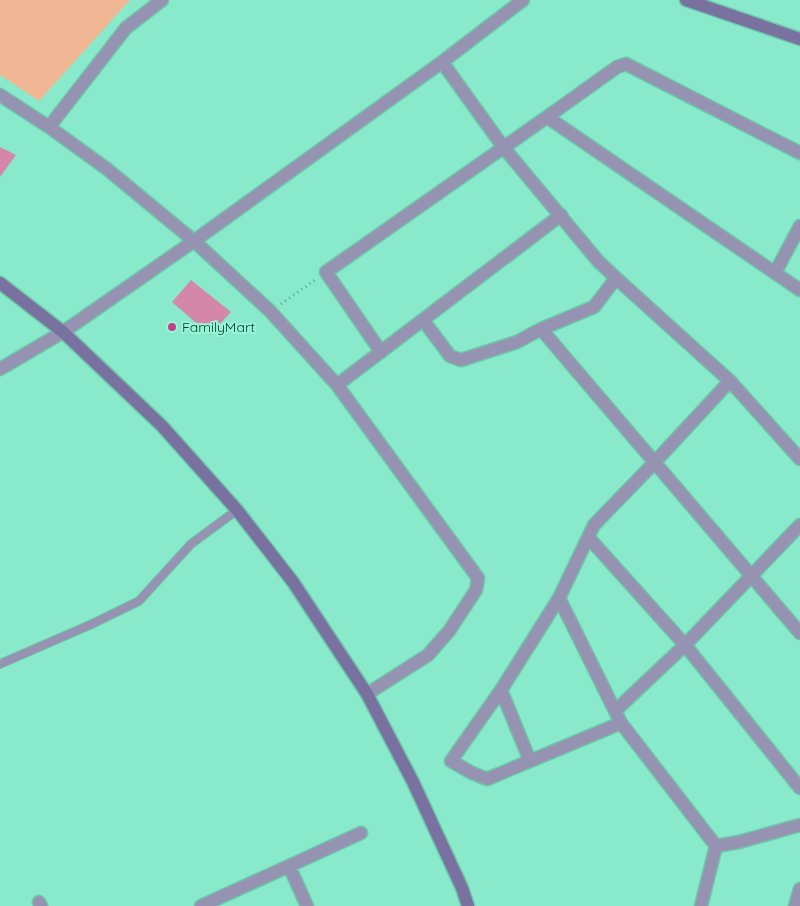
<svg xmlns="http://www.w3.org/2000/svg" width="800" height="906" font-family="Quicksand,sans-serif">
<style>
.pitch{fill:#f1b794}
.building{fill:#d587aa}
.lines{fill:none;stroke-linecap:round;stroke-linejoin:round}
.lane-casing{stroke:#6fc6ab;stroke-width:10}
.street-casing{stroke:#6fc6ab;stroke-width:15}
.secondary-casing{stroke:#6fc6ab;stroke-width:15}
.path{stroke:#58a58e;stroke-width:3;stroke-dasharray:1 4;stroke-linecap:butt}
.lane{stroke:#9692b2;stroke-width:8}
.street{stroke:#9692b2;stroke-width:12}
.secondary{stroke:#7972a0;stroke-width:12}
.poi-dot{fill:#c54187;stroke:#96f7d8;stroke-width:2}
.labels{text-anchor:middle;stroke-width:4;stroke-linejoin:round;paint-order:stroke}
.poi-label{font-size:14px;fill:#0a362a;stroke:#96f7d8;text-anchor:start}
</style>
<rect width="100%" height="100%" fill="#88eacb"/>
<path class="pitch" d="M0,0h130l-91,101 -39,-26z"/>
<path class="building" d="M0,147l16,8 -16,22z
M191,280l40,32 -21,23 -38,-33z"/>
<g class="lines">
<g class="lane-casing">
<path id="lane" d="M0,664l92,-40 47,-23 52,-57 46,-34"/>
</g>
<g class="street-casing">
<path id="street" d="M442,62l62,86 94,113 18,17
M0,95l49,32 58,42 87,72 76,70 67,74 141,193 -2,12 -27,41 -21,24 -61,39
M49,127l77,-99 36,-28
M800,153l-174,-89 -9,3 -70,50 253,173
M775,273l25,-47
M423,320l27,36 11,4 56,-18 24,-13
M381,352l-55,-80 221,-155
M0,369l63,-37 131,-91 248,-179 81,-62
M337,385l224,-170
M800,459l-70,-78 -114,-103 -22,29 -53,22 259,304
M589,538l96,107 115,143
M559,598l62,125 95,123 23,-4 61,-17
M501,690l29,71
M615,711l70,-66 115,-120
M621,723l-134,56 -15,-6 -21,-12 50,-71 58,-92 35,-73 60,-62 76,-82
M289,866l72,-33
M39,902l2,4
M201,906l88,-40 18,40
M701,906l15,-60
M795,906l5,-17"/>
</g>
<g class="secondary-casing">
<path id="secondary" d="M686,0l114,39
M0,283l63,49 99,94 75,84 56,72 74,112 46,88 49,106 6,18"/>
</g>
<path class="path" d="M281,304l34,-24"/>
<use href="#lane" class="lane"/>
<use href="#street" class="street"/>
<use href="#secondary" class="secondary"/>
</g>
<circle class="poi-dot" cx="172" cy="327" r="5"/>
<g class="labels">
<g class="poi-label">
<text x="182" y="332">FamilyMart</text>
</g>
</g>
</svg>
